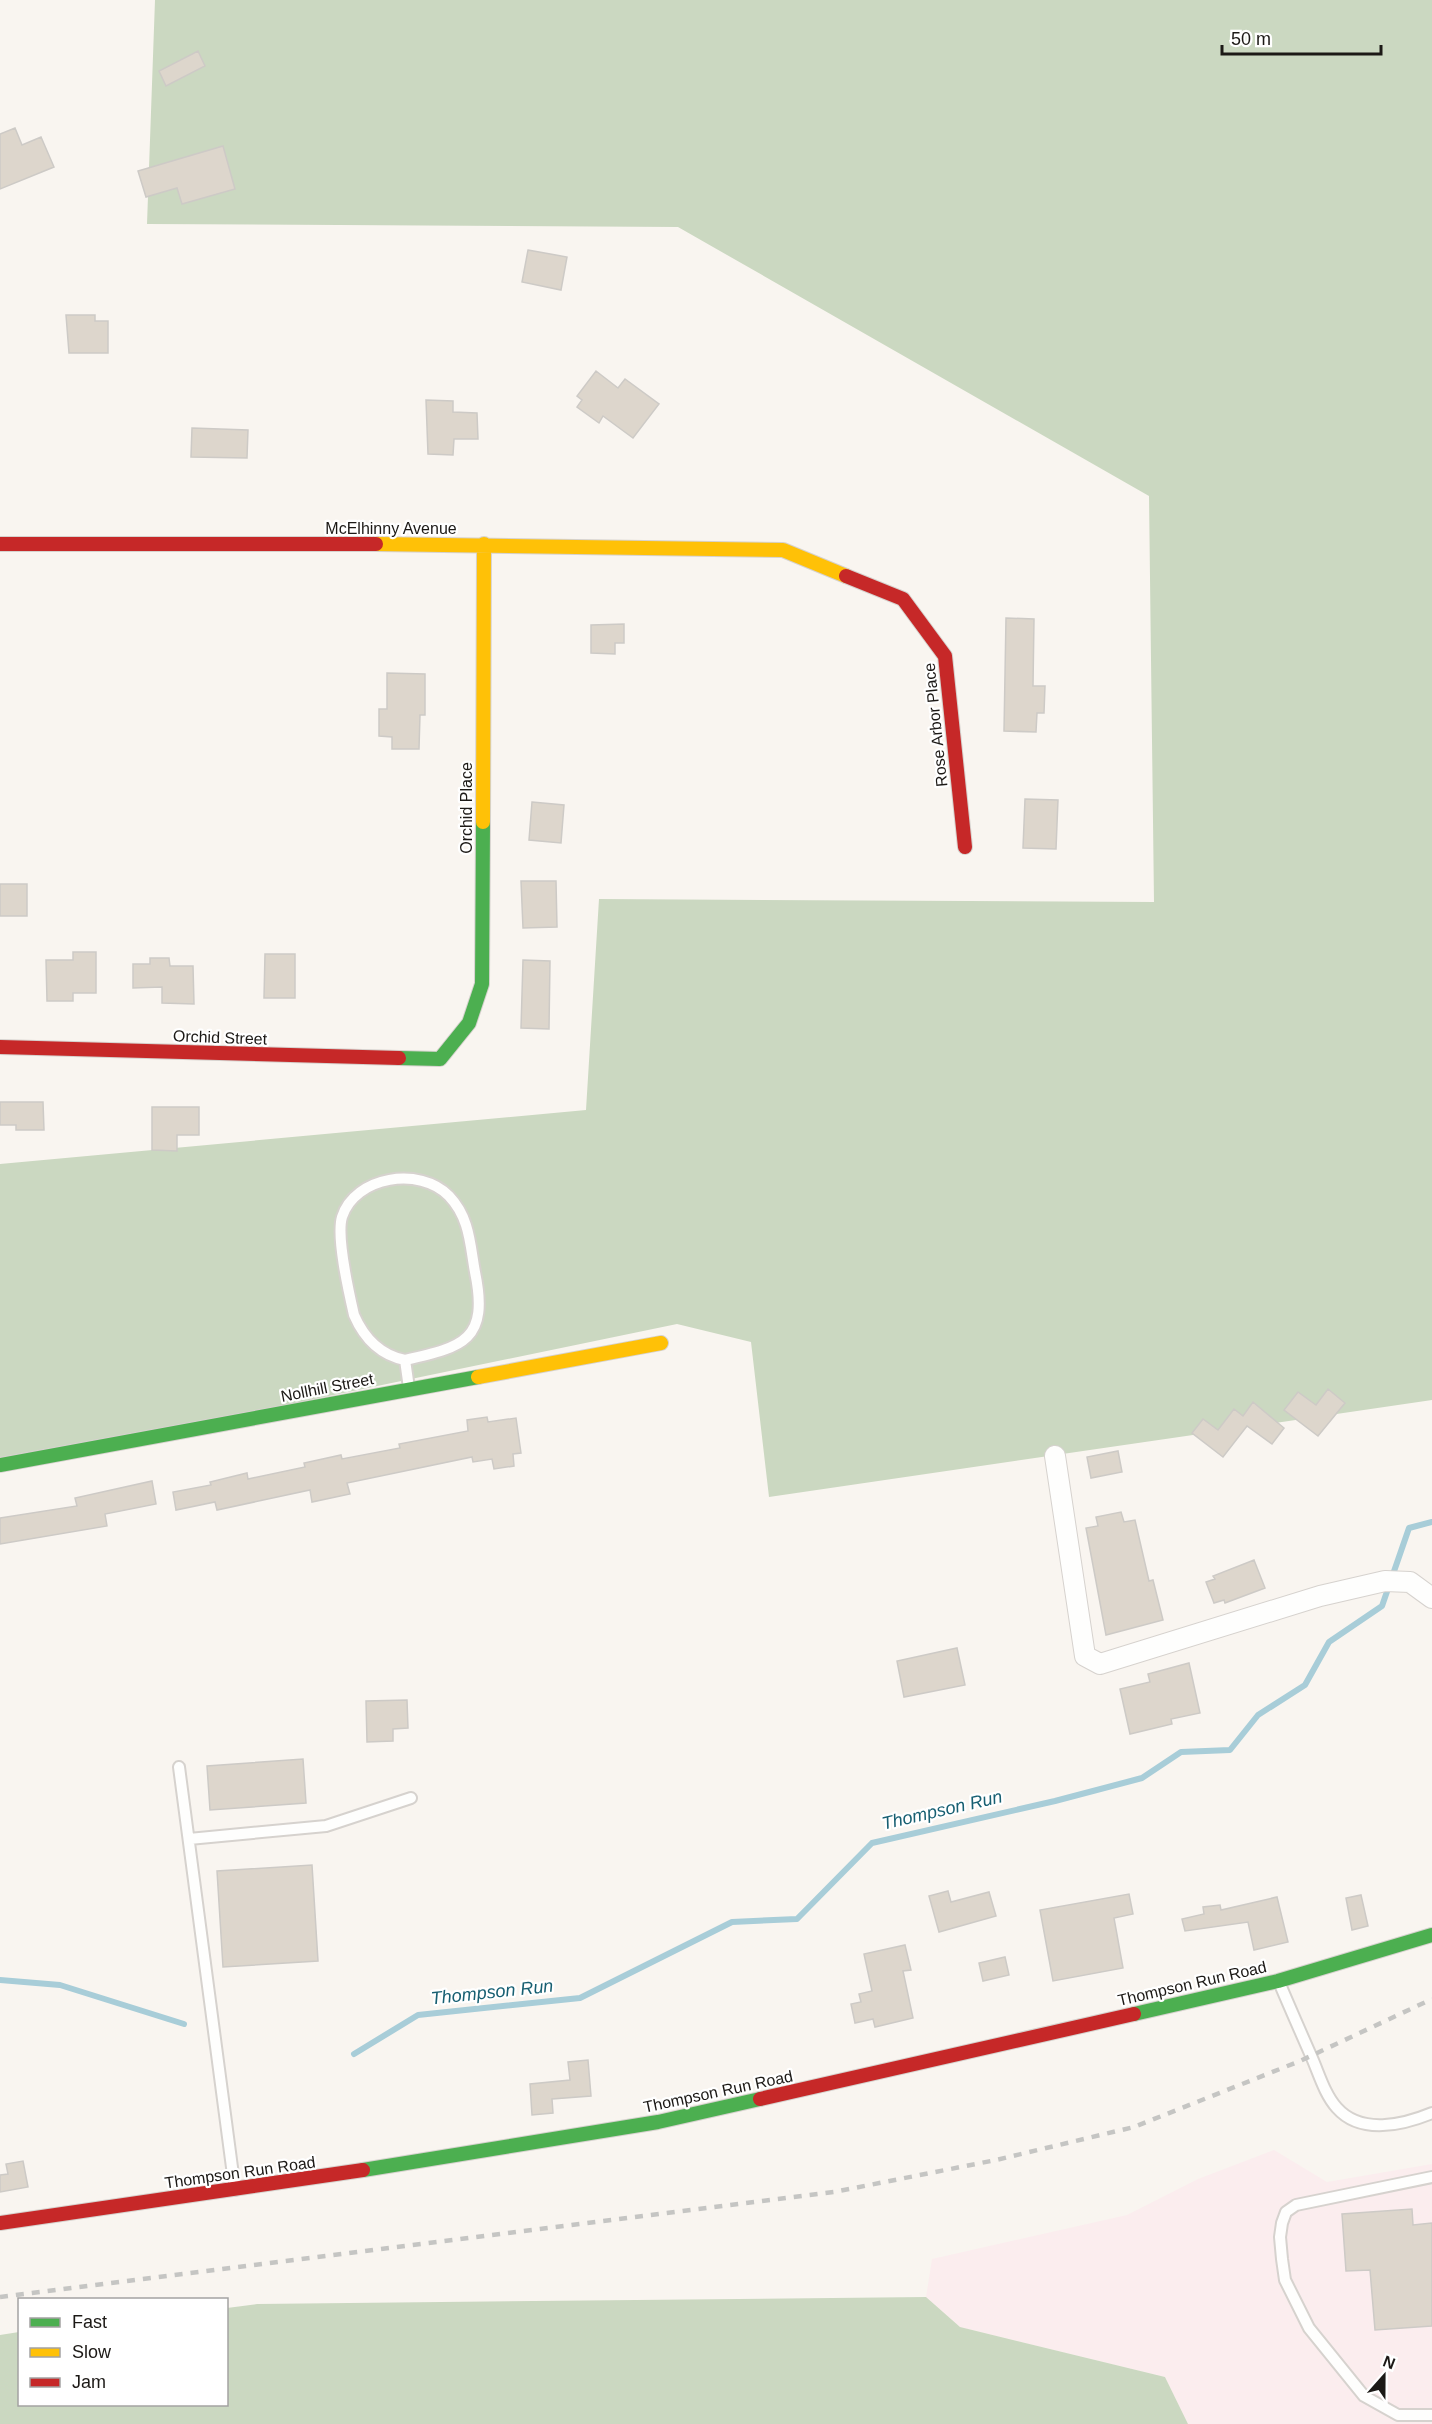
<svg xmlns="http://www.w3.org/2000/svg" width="1432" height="2424" font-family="Arial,sans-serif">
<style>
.industrial{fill:#fbedee}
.forest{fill:#cbd8c1}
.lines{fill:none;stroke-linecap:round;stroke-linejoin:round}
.stream{stroke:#a8cdd8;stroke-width:6}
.building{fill:#ddd6cc;stroke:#cdcac6;stroke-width:1.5}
.lane-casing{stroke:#d6d2ce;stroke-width:14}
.street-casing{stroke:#d6d2ce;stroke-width:22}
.fast-casing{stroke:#d6d2ce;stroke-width:16}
.slow-casing{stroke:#d6d2ce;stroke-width:16}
.jam-casing{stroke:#d6d2ce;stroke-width:16}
.lane{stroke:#fefefd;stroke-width:10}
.street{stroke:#fefefd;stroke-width:20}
.fast{stroke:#4caf50;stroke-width:14}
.slow{stroke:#ffc107;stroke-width:14}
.jam{stroke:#c62828;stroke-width:14}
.rail{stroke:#c5c5c3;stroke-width:4.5;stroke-dasharray:8 8;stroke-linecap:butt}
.labels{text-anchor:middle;stroke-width:4.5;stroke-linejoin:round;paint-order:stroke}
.street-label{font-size:16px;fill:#1c1916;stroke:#fff}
.water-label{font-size:18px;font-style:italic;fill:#175f72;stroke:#fff}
</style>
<rect width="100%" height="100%" fill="#f9f5f0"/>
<path class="industrial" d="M1274,2150l53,32 105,-18v260h-244l-23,-47 -205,-50 -34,-30 6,-38 195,-44 71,-36z"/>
<path class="forest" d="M155,0h1277v1400l-663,97 -18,-155 -74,-18 -677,140v-300l586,-54 13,-211 555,3 -5,-406 -471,-269 -531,-3z
M926,2297l34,30 205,50 23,47h-1188v-89l19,-3 1,72h206l1,-96 30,-4z"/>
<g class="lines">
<path class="stream" d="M0,1980l60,5 124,39
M354,2054l64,-39 162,-17 152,-76 65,-3 75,-76 183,-42 87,-23 39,-26 49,-2 28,-35 47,-30 24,-43 53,-36 27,-78 23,-6"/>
</g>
<path class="building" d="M198,51l7,15 -39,20 -7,-15z
M15,128l7,17 19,-8 13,30 -54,22v-55z
M223,146l12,43 -53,15 -5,-16 -31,9 -8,-26z
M528,250l39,7 -6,33 -39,-8z
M66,315h29v6h13v32h-39z
M596,371l22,17 7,-9 34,25 -26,34 -30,-22 -4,7 -22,-16 5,-7 -5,-4z
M426,400l27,1v11l24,1 1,26h-24l-1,16 -25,-1z
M192,428l56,2 -1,28 -56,-1z
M1006,618l28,1 -1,67h12l-1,27h-7l-1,19 -32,-1z
M624,624v19h-9v11l-24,-1v-28z
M387,673l38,1v41h-5l-1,34h-27v-12l-13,-1v-27h8z
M1025,799l33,1 -2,49 -33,-1z
M532,802l32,3 -3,38 -32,-3z
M521,881h35l1,46 -34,1z
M0,884h27v32h-27z
M73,952h23v41h-23v8h-26l-1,-41h27z
M265,954h30v44h-31z
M150,958h19l1,8h23l1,38 -32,-1v-16l-29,1v-24h17z
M523,960l27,1 -1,68 -28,-1z
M0,1102h43l1,28h-28v-5h-16z
M152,1107h47v28h-22v16l-25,-1z
M1328,1389l17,14 -27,33 -34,-26 14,-18 18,13z
M1253,1402l31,26 -12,16 -25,-18 -24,31 -31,-24 11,-14 15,11 16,-21 9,7z
M487,1417l1,5 28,-4 5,35 -8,1 1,12 -20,3 -2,-10 -19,3 -1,-5 -125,26 3,11 -38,8 -2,-12 -93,20 -2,-8 -39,8 -3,-18 38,-7 -1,-3 37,-9 1,6 57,-12 -1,-4 37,-8 1,4 58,-11 -1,-4 69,-13 -1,-11z
M1118,1451l4,21 -31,6 -4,-21z
M152,1481l4,23 -51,10 2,12 -107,18v-26l77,-12 -2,-8z
M1121,1512l3,10 11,-2 14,61 4,-1 10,40 -57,15 -20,-107 12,-2 -2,-9z
M1254,1560l11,28 -40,15 -1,-3 -10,3 -8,-21 9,-3 -2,-3z
M957,1648l8,37 -61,12 -7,-36z
M1189,1663l11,50 -29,6 1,5 -42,10 -10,-45 30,-7 -2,-8z
M407,1700l1,28 -15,1v12l-26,1 -1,-41z
M303,1759l3,44 -96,7 -3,-44z
M312,1865l6,96 -95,6 -6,-96z
M948,1891l3,11 38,-10 7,24 -57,16 -10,-36z
M1129,1894l4,20 -19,4 9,50 -70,13 -13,-71z
M1361,1895l7,31 -16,4 -6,-32z
M1277,1897l11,45 -34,8 -6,-28 -63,9 -3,-12 22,-5 -1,-7 17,-2 1,5z
M905,1945l6,25 -8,1 10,47 -38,9 -2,-8 -18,4 -4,-19 10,-2 -2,-8 13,-3 -8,-37z
M1005,1957l4,18 -26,6 -4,-18z
M588,2060l3,36 -39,3 1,14 -21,2 -2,-31 40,-4 -2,-18z
M23,2161l5,26 -28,5v-17l8,-1 -2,-10z
M1412,2209l1,16 19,-2v103l-57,4 -5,-60 -24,1 -4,-57z"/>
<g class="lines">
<g class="lane-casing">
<path id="lane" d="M405,1360c59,-13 84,-20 70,-88 -5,-27 -5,-54 -26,-76 -29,-30 -94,-20 -107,21 -6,20 7,76 12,98 10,23 26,40 51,45l4,28
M179,1767l56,423
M189,1839l137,-13 85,-28
M1279,1982c11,26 22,51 33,76 7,16 13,37 25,50 24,27 66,17 95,5
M1432,2177l-136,28 -10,7 -4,11 -2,14 2,22 3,21 24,48 55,68 34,19h34"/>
</g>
<g class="street-casing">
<path id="street" d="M1055,1456l30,200 15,8 220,-68 65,-15 25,1 22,16"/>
</g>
<g class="fast-casing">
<path id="fast" d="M399,1058l41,1 29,-36 13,-39 1,-162
M0,1465l478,-88
M1134,2014l144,-33 154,-46
M363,2170l295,-48 102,-23"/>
</g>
<g class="slow-casing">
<path id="slow" d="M376,544l407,6 63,26
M483,822l1,-278
M478,1377l183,-34"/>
</g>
<g class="jam-casing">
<path id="jam" d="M0,544h376
M846,576l57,23 42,57 20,191
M0,1047l399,11
M760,2099l374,-85
M0,2223l363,-53"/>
</g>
<use href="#lane" class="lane"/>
<use href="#street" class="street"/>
<use href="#fast" class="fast"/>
<use href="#slow" class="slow"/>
<use href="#jam" class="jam"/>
<path class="rail" d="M0,2297l834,-105 162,-32 138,-33 166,-66 132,-62"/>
</g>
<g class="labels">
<g class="street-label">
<text x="391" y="534">McElhinny Avenue</text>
<text transform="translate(935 725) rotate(-96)" y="6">Rose Arbor Place</text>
<text transform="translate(466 808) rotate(-90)" y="6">Orchid Place</text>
<text transform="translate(220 1037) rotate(2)" y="6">Orchid Street</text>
<text transform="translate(327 1387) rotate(-11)" y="6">Nollhill Street</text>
<text transform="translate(1192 1983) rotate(-13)" y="6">Thompson Run Road</text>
<text transform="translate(718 2091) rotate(-12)" y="6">Thompson Run Road</text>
<text transform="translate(240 2172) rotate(-8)" y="6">Thompson Run Road</text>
</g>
<g class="water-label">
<text transform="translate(942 1810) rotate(-13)" y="6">Thompson Run</text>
<text transform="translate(492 1992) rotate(-6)" y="6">Thompson Run</text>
</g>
</g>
<rect x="18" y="2298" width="210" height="108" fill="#ffffff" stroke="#a4a3a2" stroke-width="1.5"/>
<rect x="30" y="2318" width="30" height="9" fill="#4caf50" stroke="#a4a3a2" stroke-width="1.5"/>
<text x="72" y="2328" font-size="18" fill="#1c1916">Fast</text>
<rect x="30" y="2348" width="30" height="9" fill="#ffc107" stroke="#a4a3a2" stroke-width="1.5"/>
<text x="72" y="2358" font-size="18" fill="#1c1916">Slow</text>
<rect x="30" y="2378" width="30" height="9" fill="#c62828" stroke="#a4a3a2" stroke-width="1.5"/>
<text x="72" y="2388" font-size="18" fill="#1c1916">Jam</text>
<g transform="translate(1384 2376) rotate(21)" stroke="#ffffff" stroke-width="4.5" paint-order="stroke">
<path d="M0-4.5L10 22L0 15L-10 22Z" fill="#1c1916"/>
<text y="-9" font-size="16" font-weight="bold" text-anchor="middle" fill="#1c1916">N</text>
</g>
<path d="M1222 45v9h159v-9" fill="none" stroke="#1c1916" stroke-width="3"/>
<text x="1231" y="45" font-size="18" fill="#1c1916" stroke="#ffffff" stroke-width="4.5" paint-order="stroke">50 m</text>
</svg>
